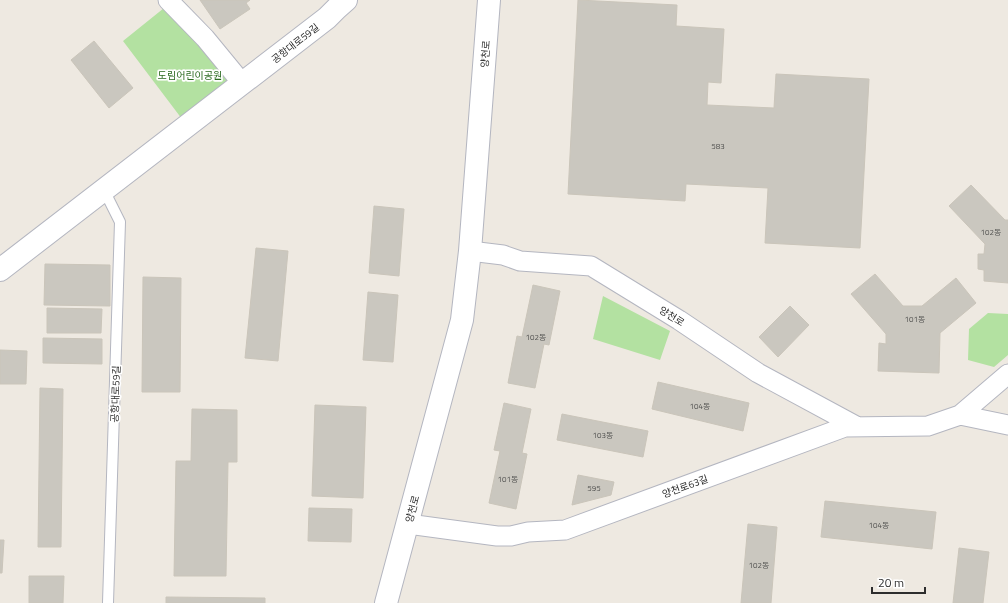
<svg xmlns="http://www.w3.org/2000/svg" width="1008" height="603" font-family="'Titillium Web','Noto Sans KR',sans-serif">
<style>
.green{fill:#b3e1a1}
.building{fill:#cac7bf;stroke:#cac5ba}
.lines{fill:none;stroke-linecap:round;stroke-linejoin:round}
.lane-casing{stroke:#b4b6c0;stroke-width:12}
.street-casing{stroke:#b4b6c0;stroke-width:21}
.secondary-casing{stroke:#b4b6c0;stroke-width:24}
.lane{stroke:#fff;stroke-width:10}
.street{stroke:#fff;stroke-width:19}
.secondary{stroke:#fff;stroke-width:22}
.labels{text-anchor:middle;stroke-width:3.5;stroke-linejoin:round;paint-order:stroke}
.number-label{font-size:8px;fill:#545452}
.street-label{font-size:10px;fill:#2d2d2d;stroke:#fff}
.park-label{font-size:10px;fill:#2a691f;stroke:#fff}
</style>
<rect width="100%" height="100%" fill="#eee9e1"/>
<path class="green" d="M169,4l69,77 -53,42 -62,-82z
M603,296l67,35 -10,29 -67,-21z
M988,313l20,1v41l-14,12 -26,-7 1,-31z"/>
<path class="building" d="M200,0h50l-4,3 4,6 -30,20z
M578,0l99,5 -1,21 48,3 -3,54 -13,-1 -1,23 67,3 2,-34 93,5 -9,169 -95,-5 3,-55 -82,-4 -1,17 -117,-7z
M94,41l39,47 -24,20 -38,-48z
M971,185l34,35h3v63l-24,-2v-11l-6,-1v-15h6l1,-10 -36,-38z
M374,206l30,3 -5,67 -30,-3z
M256,248l32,3 -10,110 -33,-3z
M45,264l65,1v41l-66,-1z
M875,274l28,32h19l34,-28 20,25 -36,30 -1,40 -61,-2 1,-28 7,1v-10l-35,-40z
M143,277l38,1 -1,114h-38z
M533,285l27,6 -11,54 -5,-1 -9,44 -27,-5 9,-47 5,1z
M368,292l30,3 -5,67 -30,-2z
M790,306l19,19 -31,32 -19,-20z
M47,308l55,1 -1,24h-54z
M43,338l59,1v25l-59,-1z
M0,350l27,1 -1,33h-26z
M658,382l91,21 -6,28 -91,-22z
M40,388l23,1 -2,158h-23z
M504,403l27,6 -9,44 5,1 -11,55 -27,-6 11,-52 -6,-1z
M315,405l51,2 -3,91 -51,-2z
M192,409l45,1v52h-9l-2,114h-52l2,-115h15z
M562,414l86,17 -5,26 -86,-17z
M578,475l36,7 -3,13 -39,10z
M825,501l111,11 -4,37 -111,-12z
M309,508l43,1 -1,33 -43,-1z
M748,524l29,3 -6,76h-30z
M0,540h4l-2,33h-2z
M959,548l30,4 -6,51h-30z
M29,576h35l-1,27h-34z
M166,597l99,1v5h-99z"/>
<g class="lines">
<g class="lane-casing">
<path id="lane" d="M104,190l16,32 -12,381"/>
</g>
<g class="street-casing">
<path id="street" d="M168,0l37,38 37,45
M470,251l33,4 17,6 71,5 88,54 79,53 100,54
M960,415l48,-41
M408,524l89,12h14l17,-4 37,-2 280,-103 83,-1 32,-11 48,10"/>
</g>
<g class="secondary-casing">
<path id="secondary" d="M0,270l327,-252 10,-10 9,-8
M386,603l76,-283 8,-69 19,-251"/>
</g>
<use href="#lane" class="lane"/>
<use href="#street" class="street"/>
<use href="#secondary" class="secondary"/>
</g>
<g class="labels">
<g class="number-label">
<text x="718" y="149">583</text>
<text x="991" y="235">102동</text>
<text x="915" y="322">101동</text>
<text x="536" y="340">102동</text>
<text x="700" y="409">104동</text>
<text x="603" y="438">103동</text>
<text x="508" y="482">101동</text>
<text x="594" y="491">595</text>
<text x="879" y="528">104동</text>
<text x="759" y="568">102동</text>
</g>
<g class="street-label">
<text transform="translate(295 43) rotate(-38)" y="4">공항대로59길</text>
<text transform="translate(485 54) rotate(-86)" y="4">양천로</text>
<text transform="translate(672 316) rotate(32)" y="4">양천로</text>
<text transform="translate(115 394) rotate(-88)" y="4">공항대로59길</text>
<text transform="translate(685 486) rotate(-20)" y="4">양천로63길</text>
<text transform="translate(412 509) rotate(-75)" y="4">양천로</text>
</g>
<g class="park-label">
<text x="190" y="79">도림어린이공원</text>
</g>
</g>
<path d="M872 587v6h53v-6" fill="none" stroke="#2d2d2d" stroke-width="2"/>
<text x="878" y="587" font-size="12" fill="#2d2d2d" stroke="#ffffff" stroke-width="3" paint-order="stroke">20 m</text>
</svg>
